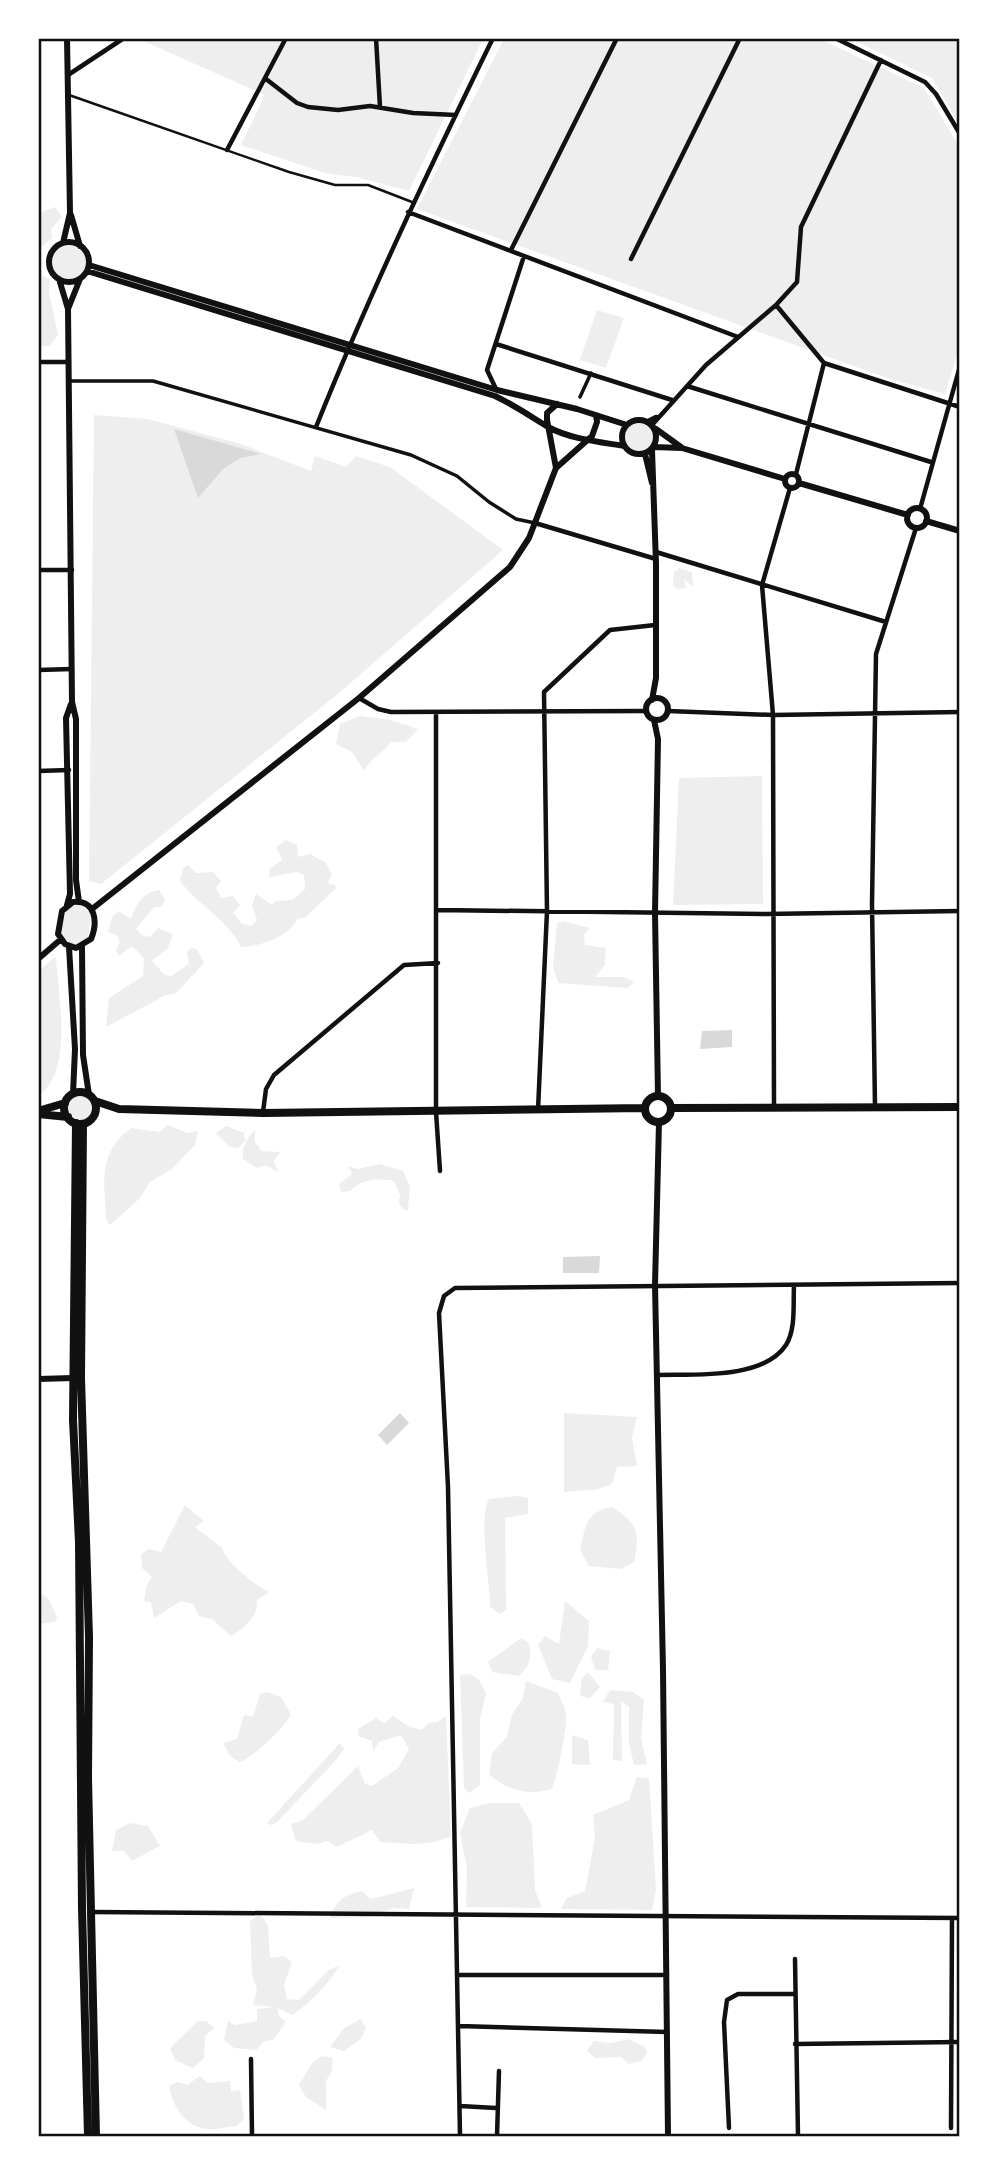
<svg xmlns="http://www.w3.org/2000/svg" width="998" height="2175" font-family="'DM Sans',sans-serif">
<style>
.green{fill:#eee}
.water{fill:#d9d9d9}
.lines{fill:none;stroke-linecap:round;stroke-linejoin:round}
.service{stroke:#111;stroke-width:2.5}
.pedestrian{stroke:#111;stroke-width:3.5}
.minor{stroke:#111;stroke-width:4.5}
.tertiary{stroke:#111;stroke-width:6}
.secondary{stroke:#111;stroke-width:6}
.trunk{stroke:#111;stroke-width:8}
.neatline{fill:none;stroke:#111;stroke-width:2.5}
</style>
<rect width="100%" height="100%" fill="#fff"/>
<path class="green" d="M139,39h344l-74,152 -53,-14 -28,-3 -87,-29 24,-50z
M504,39h316l104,49 35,58v203l-14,45 -58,-16 -470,-169z
M851,39h108v85l-27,-46z
M55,207l7,10 -11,12 1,9 -10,8 -3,-3v-30z
M51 262a18 18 0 1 1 36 0a18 18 0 1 1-36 0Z
M42,275l8,5 -1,12 9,43 -8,11h-11l-1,-69z
M597,310l27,8 -18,50 -26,-8z
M94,415l54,4 93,25 70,27 4,-15 31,11 10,-11 34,11 113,83 -164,143 -238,191 -12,-3z
M625 437a15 15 0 1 1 30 0a15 15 0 1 1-30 0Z
M679,568l13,4 1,15 -9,-8 2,9 -9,1 -4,-4 1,-13z
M360,716l31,4 27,9 -12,13h-15c-9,12 -20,16 -27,29l-12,-19 -16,-8 4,-20z
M762,776l1,128 -90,1 6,-127z
M286,840l11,5 1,12 12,-3 16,9 6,12 -4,8 7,2 1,3 -30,29 -8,2c-11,19 -37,27 -57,28 -13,-27 -43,-42 -61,-66l3,-13 5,-3 8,8 17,-1 8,9 -5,7 5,10 12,-2 7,9 -7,8 9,11 9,2 6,-6 -5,-14 4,-12 16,11 4,-4 17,-1 12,-11 -1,-14 -7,-3 -28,5v-8l13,-9 -6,-13z
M159,890l6,10 -4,7h-7l-18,22 6,6 8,2 8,-9 15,6 -5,14 -16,13 13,14 6,1 18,-12 -2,-12 4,-4 6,1 7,14 -29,31 -9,1 -60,32 3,-29 34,-22 1,-18 -12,-12 -13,10 -3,-6 4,-8 -3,-7 -9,-3 4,-15 6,-6 13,8c6,-16 10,-25 28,-29z
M78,903l11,9 2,5 -3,21 -14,7 -10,-7 -3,-7 5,-21z
M563,921l27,7 -6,6 1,11 21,3 -1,17 -10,12h29l10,5 -7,6 -69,-5 -5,-16 4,-44z
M53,958h3c2,38 18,113 -17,137v-124z
M66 1107a14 14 0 1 1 28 0a14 14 0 1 1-28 0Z
M168,1125l19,8 11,-2 -3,14 -23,24 -22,13 -11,17 -29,26 -4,-6c-2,-38 -8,-66 25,-91l28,4z
M226,1126l18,7 1,8 -7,7 -8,-1 -14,-14z
M255,1130v12l7,9 18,1 -6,9 4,11 -12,-7 -9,3 -14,-9c-2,-10 4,-22 12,-29z
M380,1164l23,7 7,16 -2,23h-4l-5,-6 1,-9 -6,-14c-16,-3 -32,-2 -44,10l-9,1 -2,-8 13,-10 -4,-8 9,3z
M564,1413l73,4 -5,21 5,28 -20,1 -5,17 -14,5 -34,3z
M518,1496l10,2v16l-23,4 1,92 -6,4 -10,-7c0,-27 -12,-89 -1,-108z
M185,1505l19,16 -9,6 27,21c3,13 35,39 47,44l-12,8c2,16 -14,29 -26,36l-19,-17 -13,-3 -6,-12 -12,-3 -27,17 -3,-16 -7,-1 2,-14 6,-10 -10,-9 -1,-14 8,-5 12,3z
M611,1507c27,15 29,26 23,55l-13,7 -32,-3 -9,-16c5,-23 6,-38 31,-43z
M39,1593l9,5 9,19 -2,5 -16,2z
M565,1601l24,20 -1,25 -18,37 -18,-4 -14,-34 7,-9 14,8z
M521,1638l8,5c3,13 1,24 -10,33l-27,-4 -4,-10z
M597,1648l13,3 -2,19h-13l-4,-14z
M588,1672l12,15 -10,11 -10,-2 2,-18z
M470,1674l9,6 7,13 -6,27v65l-11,8 -5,-5 -4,-113z
M526,1681l32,12c2,6 7,14 8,21 2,10 -9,64 -14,75 -26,7 -41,2 -63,-14l3,-22 15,-16 5,-22 11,-17z
M610,1690l23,2 11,8 -3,39 6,25 -13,1 -5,-22v-36l-8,-6 1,60 -9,-1 1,-56 -11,-2z
M267,1692l14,5 10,17c-2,9 -40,46 -52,48l-9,-6 -7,-13 14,-4 7,-24 9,2 7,-23z
M393,1716l15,10 14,4 6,-7 9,-1 9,-6 5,120c-26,12 -44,7 -71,6l-8,-12 -35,17 -9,-6 -11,3 -21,-3 -5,-17 12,-4 55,-54 7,18 7,2 26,-18 11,-19 -8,-14 -22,7 -6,9 -1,-10 -13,-5 -1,-7 18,-11 8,5z
M572,1735l16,5 2,25 -18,-1z
M340,1743l4,6 -7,10 -60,63 -6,3 -4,-2z
M637,1777l12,1 7,112 -4,20 -91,-1 6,-11 18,-7 10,-53 -2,-23 36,-15z
M489,1803h30l13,21 3,66 7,18 -76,-1 1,-39 -7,-35 10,-25z
M130,1823l18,3 12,20 -28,15 -8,-10h-12l4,-21z
M414,1888l-5,21 -16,-1 -24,9 -39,1c6,-18 14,-23 32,-27l9,8z
M260,1913l8,13 2,32 14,-2 8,6 -8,23 3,14 12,1 30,-30 11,-5c-13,20 -28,37 -48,50l-15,-7 2,8 7,6 -13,18 -8,1 -9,9 -22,-2 -10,-8 4,-19 7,4 22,-4v-12l17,-2 -21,-2 4,-16 -5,-14 -2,-54z
M361,2019l5,9 -5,11 -17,12 -14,-4 14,-19z
M198,2021h8l8,7 -9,8 -1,22 -11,10 -18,-8 -5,-12z
M629,2039l16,8 2,6 -6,8 -12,3 -8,-7 -26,1 -8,-8 7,-9 17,2z
M322,2056l11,2 -1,13 -6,10v29l-20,-13 -7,-12 13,-22z
M200,2076l8,7 22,-2 1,10 9,-1 4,29 -7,7c-9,0 -20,4 -29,3 -23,-2 -35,-22 -39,-43l9,-4 9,3z"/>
<path class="water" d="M174,429l87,25 -21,4 -17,11 -25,29z
M732,1030v17l-32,2 2,-18z
M600,1256l-1,17h-36v-16z
M400,1413l9,10 -22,22 -9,-10z"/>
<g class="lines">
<path class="service" d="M69,95l220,77 46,13h33l44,17"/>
<path class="pedestrian" d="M70,381h83l258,74 46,21 32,26 27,17 19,4
M580,397l11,-24"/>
<path class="minor" d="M376,38l4,69
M835,38l90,44 11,12 24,40
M68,75l56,-37
M266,79l31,24 11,4 30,3 32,-4 43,7 43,2
M227,150l59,-112
M408,212l330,125
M511,250l106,-212
M631,259l109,-221
M776,305l21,-23 4,-55 80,-167
M496,344l176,56
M38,362h31
M687,386l244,76
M496,389l-9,-19 37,-114
M646,422l10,-5
M652,425l54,-60 70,-60 48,58 136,44
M316,427c53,-132 114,-260 177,-389
M796,474l28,-111
M920,509l40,-143
M535,523l121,36
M656,552l230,70
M38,570h34
M38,670l34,-1
M359,698l19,11 13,3 255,-1
M668,711l105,4 187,-3
M436,712v400l4,59
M38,771l31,-1
M438,910l328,4 194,-3
M875,1107l-3,-203 4,-250 40,-126
M774,1108l-1,-393 -11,-130 28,-97
M538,1110l9,-199 -3,-219 66,-62 45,-5
M263,1112l3,-23 8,-14 130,-110 34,-2
M657,1375c36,-1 106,5 129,-30 10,-16 7,-41 8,-59
M92,1912l868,6
M795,1959l3,177
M458,1975h209
M459,2026l208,6
M795,2044l165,-2
M251,2059l1,77
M460,2106l36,2
M729,2128l-5,-106 3,-22 11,-6h57
M951,2128l1,-210
M460,2136l-12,-649 -9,-174 5,-17 11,-8 505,-5
M497,2136l2,-65"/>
<path class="tertiary" d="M38,1379l35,-1"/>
<path class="secondary" d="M71,215l9,31
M49 262a20 20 0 1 1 40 0a20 20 0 1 1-40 0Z
M63,243l7,-30 -3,-175
M89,265l408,125 80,19 50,16
M87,271l408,125c19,9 35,20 53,31 22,12 52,15 76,19
M59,279l9,30 4,393 4,17v161l3,22
M68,309l12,-30
M622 437a17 17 0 1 1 34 0a17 17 0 1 1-34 0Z
M656,429l25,18
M654,447l28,1 103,31
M652,450l4,114v114l-4,22
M645,454l7,29
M556,468l-9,-48v-7l10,-9
M785 481a7 7 0 1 1 14 0a7 7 0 1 1-14 0Z
M799,483l109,32
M907 518a10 10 0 1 1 20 0a10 10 0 1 1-20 0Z
M926,521l34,10
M646 709a11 11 0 1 1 22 0a11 11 0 1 1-22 0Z
M654,720l4,19 -3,174 3,183
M73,902c23,-2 25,20 18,37l-15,9 -11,-4 -7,-10 4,-23z
M67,905l3,-11 -4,-176 5,-14
M92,909l267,-211 151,-131 19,-29 27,-70 36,-32 5,-14 -1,-7
M69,947l6,102 -2,45
M82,947l1,108 6,40
M38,959l22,-19
M659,1122l-4,163 8,385 5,466"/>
<path class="trunk" d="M64 1108a16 16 0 1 1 32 0a16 16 0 1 1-32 0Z
M645 1109a13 13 0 1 1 26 0a13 13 0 1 1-26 0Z
M95,1101l24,8 144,4 382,-5
M671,1108l289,-1
M38,1111l27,-8
M38,1114l30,3
M76,1123l-3,297 6,122 3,367 6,227
M83,1124l-2,254 8,259 -1,141 8,358"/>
</g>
<rect width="998" height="2175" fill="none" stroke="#ffffff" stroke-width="80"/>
<rect x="40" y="40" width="918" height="2095" class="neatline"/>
</svg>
